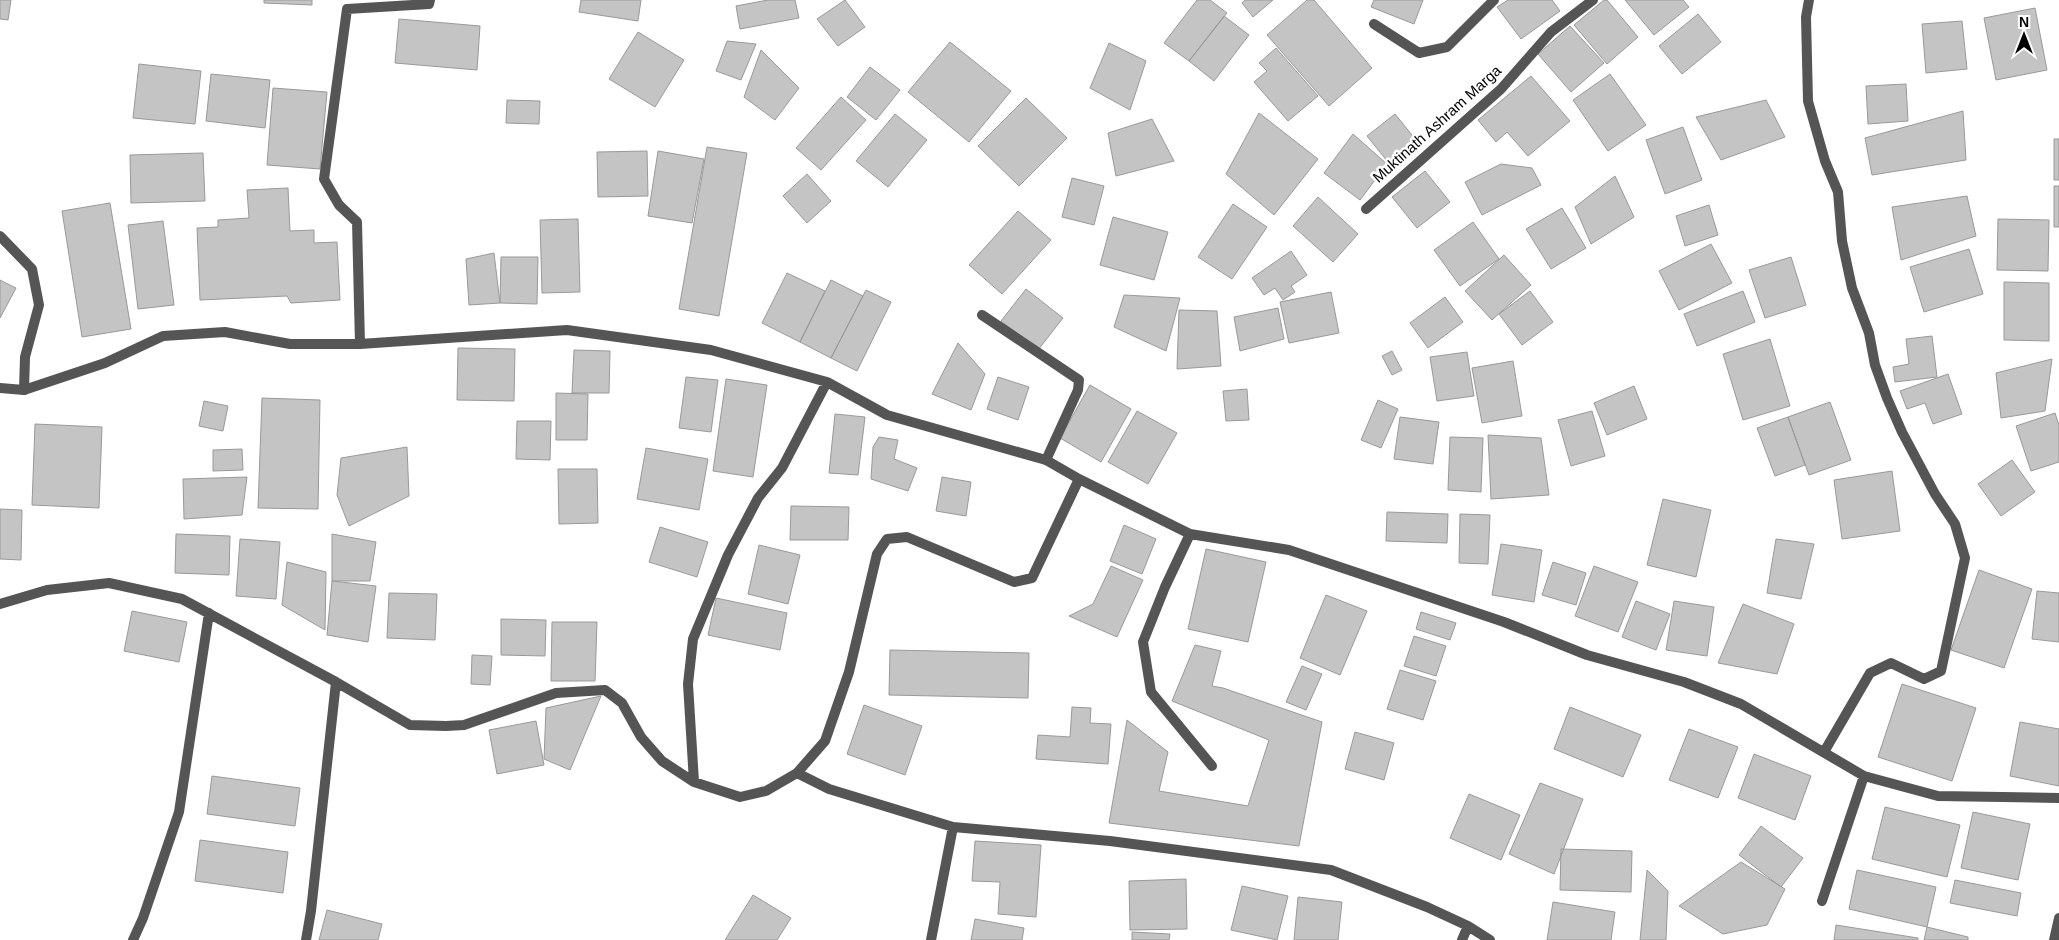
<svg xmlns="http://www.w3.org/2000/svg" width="2059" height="940" font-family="Helvetica,sans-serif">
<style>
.building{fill:#c4c4c4;stroke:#999}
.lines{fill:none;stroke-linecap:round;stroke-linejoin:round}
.lane{stroke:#555;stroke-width:10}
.street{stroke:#555;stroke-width:10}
.labels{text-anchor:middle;stroke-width:5;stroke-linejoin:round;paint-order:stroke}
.street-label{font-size:15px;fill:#000;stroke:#fff}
</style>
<rect width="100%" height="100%" fill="#fff"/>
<path class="building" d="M0,0h11l-3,20 -8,-1z
M264,0h48v5l-48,-2z
M581,0h60l-3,21 -59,-9z
M768,0h27l4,18 -59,11 -4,-23z
M845,0l20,27 -27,19 -21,-27z
M1197,0h13l17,13 -38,48 -25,-18z
M1245,0h28l-20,17 -11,-14z
M1307,0h7l58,68 -43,38 -62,-71z
M1374,0h49l-9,24 -43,-17z
M1508,0h44l8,11 -39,28 -24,-32z
M1604,0h3l31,37 -31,27 -33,-39z
M1625,0h58l6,7 -35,28z
M2035,8l12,62 -51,10 -12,-62z
M1698,14l23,28 -39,32 -23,-28z
M1224,16l25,19 -35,46 -25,-20z
M399,19l81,7 -3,44 -82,-7z
M1962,21l5,48 -41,4 -4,-49z
M1570,26l34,37 -33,29 -33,-38z
M638,32l46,28 -29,47 -46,-28z
M727,41l29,3 -15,36 -25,-9z
M950,42l61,49 -42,51 -61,-50z
M1109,43l37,18 -16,49 -40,-22z
M1276,48l42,48 -30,25 -34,-39 13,-11 -8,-8z
M761,50l38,38 -24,32 -31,-23z
M139,64l62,7 -6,53 -62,-6z
M870,67l30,23 -24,30 -29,-23z
M211,74l59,6 -5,48 -59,-7z
M1610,74l36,51 -38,26 -35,-51z
M1531,76l39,45 -42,35 -21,-24 -11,10 -18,-22z
M1906,84l2,37 -40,3 -2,-38z
M273,88l54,4 -7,77 -53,-4z
M841,97l25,23 -45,50 -25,-22z
M1026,98l41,40 -48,48 -41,-40z
M507,100l33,1 -1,23 -33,-1z
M1766,100l19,37 -64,23 -25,-43z
M1963,111l3,49 -94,15 -7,-37z
M1259,113l59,46 -44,56 -48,-41z
M895,114l32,26 -39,47 -32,-26z
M1395,114l21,26 -28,22 -21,-26z
M1152,119l22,42 -58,15 -8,-43z
M1683,127l19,53 -37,14 -19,-54z
M1353,134l34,30 -27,36 -36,-27z
M2054,139h5v41h-5z
M707,147l40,6 -28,163 -40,-7z
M647,151l1,45 -50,1 -1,-45z
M658,151l46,8 -12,64 -44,-7z
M203,153l2,48 -74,2 -1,-48z
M1501,164l31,4 9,17 -59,30 -17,-33z
M1425,171l25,31 -33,26 -25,-31z
M807,174l24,27 -24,22 -24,-27z
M1615,176l19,41 -43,27 -16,-37z
M1072,178l32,8 -10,39 -32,-8z
M2054,186h5v41h-5z
M288,188l2,43 24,-1v13l23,-1 3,58 -49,3 -4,-7 -87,4 -3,-72 21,-1v-7l31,-2 -2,-28z
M1967,196l9,40 -75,24 -9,-53z
M1318,197l40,37 -25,28 -40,-36z
M110,203l21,126 -49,8 -20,-126z
M1233,204l34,23 -35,52 -34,-22z
M1709,205l9,30 -33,11 -9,-30z
M1562,208l24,40 -35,21 -25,-40z
M1018,211l33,29 -49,54 -33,-29z
M1113,217l55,15 -14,48 -54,-15z
M578,219l2,73 -38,1 -2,-73z
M1998,219l51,1 -1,51 -51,-1z
M163,221l11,84 -36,4 -10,-84z
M1473,222l26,37 -39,27 -26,-36z
M1711,244l21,39 -53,27 -20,-39z
M1969,249l14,45 -59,18 -14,-45z
M1291,251l16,24 -16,11 4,6 -12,8 -8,-12 -11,7 -12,-17z
M494,253l6,50 -31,2 -3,-46z
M1504,255l27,30 -39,35 -27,-29z
M501,257h37l-1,47 -37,-1z
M1791,257l15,48 -41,13 -16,-48z
M787,273l38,18 -25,51 -38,-19z
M0,280l16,8 -16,30z
M831,280l32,16 -32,62 -31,-16z
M2004,282l45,1v58l-45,-1z
M1026,289l37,29 -25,32 -37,-29z
M866,290l25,12 -34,69 -26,-13z
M1530,291l23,31 -31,23 -23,-31z
M1743,291l12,31 -58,24 -13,-32z
M1331,292l8,41 -50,10 -9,-41z
M1124,295l56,3 -14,53 -52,-24z
M1445,297l18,25 -35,26 -18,-25z
M1278,308l6,31 -44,12 -6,-34z
M1179,310l38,1 4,55 -44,3z
M1932,336l5,41 -42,5 -2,-15 16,-3 -3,-25z
M1770,339l20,67 -47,14 -20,-66z
M958,343l27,31 -14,36 -39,-16z
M458,348l57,1 -1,52 -57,-1z
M574,350l36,1 -1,42h-37z
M1392,351l10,19 -10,5 -10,-19z
M1467,352l7,44 -37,5 -7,-44z
M2052,359l-7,52 -44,7 -5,-45z
M1513,361l9,55 -40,7 -10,-55z
M1948,374l14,40 -29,10 -8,-21 -18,6 -7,-18z
M686,377l32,3 -7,52 -32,-4z
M998,377l31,10 -11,33 -31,-11z
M726,379l41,6 -14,92 -40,-6z
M1090,385l41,24 -30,53 -41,-24z
M1634,386l13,33 -40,16 -13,-32z
M1247,389l2,31 -23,1 -3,-30z
M556,393l32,1 -1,46h-31z
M262,398l58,2 -2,109 -60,-1z
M1378,400l20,9 -17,39 -20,-8z
M204,401l24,5 -5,25 -24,-5z
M1830,402l21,58 -42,15 -21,-58z
M1137,411l40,22 -29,51 -40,-22z
M1592,411l13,45 -34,10 -13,-46z
M2055,413l4,12v37l-28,9 -15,-45z
M835,414l30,3 -7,58 -29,-2z
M1400,417l39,5 -6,42 -39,-5z
M1788,417l17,48 -30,11 -18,-48z
M517,421h34l-1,39 -34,-1z
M35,424l67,3 -3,81 -67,-3z
M1488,435l53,3 8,57 -58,4z
M879,437l19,3 -4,19 23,9 -9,23 -37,-12 2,-32z
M1450,437l33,1 -2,54 -33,-2z
M407,447l2,49 -60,30 -12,-31 4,-37z
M646,448l62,11 -9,51 -62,-11z
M242,449l1,21 -30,1v-21z
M2012,460l23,32 -34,24 -23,-32z
M558,469h39l1,54 -39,1z
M1892,471l8,60 -58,8 -8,-59z
M247,477l-5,38 -58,4 -1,-40z
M942,477l29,5 -5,34 -30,-5z
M1663,499l48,11 -15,67 -49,-12z
M791,506l58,1 -1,33h-58z
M0,509l22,1 -1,50 -21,-1z
M1387,512l61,2 -1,29 -61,-2z
M1460,514l30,1 -2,49 -29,-1z
M1124,525l32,14 -14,35 -32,-13z
M660,527l48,15 -11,35 -48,-15z
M176,534l54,2 -1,39 -54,-2z
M332,534l44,8 -6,39h-38z
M240,539l40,3 -4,57 -40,-3z
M1776,539l38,5 -13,55 -34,-6z
M1501,544l41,6 -8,52 -42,-7z
M759,545l41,10 -12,49 -40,-10z
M1206,549l60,13 -18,80 -60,-13z
M287,562l39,10 -1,58 -43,-25z
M1553,562l33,11 -10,32 -34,-10z
M1111,566l32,14 -26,57 -48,-21 24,-12z
M1594,566l44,16 -20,50 -43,-16z
M1979,570l53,19 -28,79 -53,-18z
M332,581l44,5 -8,56 -41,-7z
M2037,591l22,2v49l-27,-3z
M389,593l48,1 -2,46 -48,-2z
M1326,595l41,16 -27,64 -40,-17z
M716,598l71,15 -7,37 -72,-15z
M1636,601l34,13 -14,36 -34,-13z
M1674,601l40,6 -7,49 -41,-6z
M1743,604l51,20 -17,50 -59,-11z
M132,611l55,11 -8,40 -55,-11z
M1421,612l35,11 -6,17 -34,-11z
M501,619l45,1 -1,36 -44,-1z
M552,622h45l-2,59h-44z
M1414,636l32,10 -10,30 -32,-10z
M1195,645l26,6 -9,35 11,2 99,34 -23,124 -190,-23 18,-103 41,32 -9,39 89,15 21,-66 -97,-39z
M890,650l139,3 -1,45 -139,-3z
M472,655l20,1 -2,29 -19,-1z
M1302,666l20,8 -16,36 -20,-8z
M1400,670l36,11 -13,39 -36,-11z
M1902,684l74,24 -24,73 -74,-24z
M601,696l-31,74 -26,-11 2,-51z
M864,705l58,21 -17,49 -58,-21z
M1072,707l19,1 -1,15 21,1 -3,40 -72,-5 2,-24 32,2z
M1570,707l71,28 -18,42 -69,-28z
M536,721l8,44 -47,9 -8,-44z
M2020,722l39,7v57l-49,-10z
M1689,729l49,18 -20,51 -49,-18z
M1355,732l39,11 -10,37 -39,-11z
M1754,754l57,22 -16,44 -57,-22z
M212,776l88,12 -5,38 -88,-12z
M1540,783l43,16 -29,75 -45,-20z
M1469,794l51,21 -19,45 -51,-22z
M1885,807l75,18 -13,52 -75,-18z
M1973,812l57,12 -12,56 -57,-12z
M1761,826l42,32 -22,29 -42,-32z
M200,840l88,12 -5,41 -88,-12z
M975,841l66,4 -5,72 -38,-3 2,-32 -28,-1z
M1561,849l71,2 -1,41 -71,-2z
M1741,862l44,27 -18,36 -44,9 -44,-28z
M1647,870l21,21 -2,49h-26z
M1857,870l79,17 -9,40 -78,-18z
M1186,879l1,50 -57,1 -1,-49z
M1955,880l66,13 -4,23 -67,-13z
M1242,886l46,10 -11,44 -46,-10z
M753,895l38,23 -14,22h-52z
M1298,897l44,5 -4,38h-44z
M1553,902l62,10 -4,28h-64z
M327,910l55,14 -4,16h-59z
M975,919l49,9 -2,12h-51z
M1836,925l82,13v2h-84z
M1927,927l41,10v3h-44z
M1132,932l38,2 -1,6h-37z"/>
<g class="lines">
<path class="lane" d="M0,236l32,33 7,36 -14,52 -1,33
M982,315l97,65 -1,10 -32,70"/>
<path class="street" d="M1809,0l-3,17 2,84 17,60 13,31 4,49 10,47 17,45 6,32 12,33 15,34 33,62 20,30 10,34 -24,113 -17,8 -33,-16 -21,10 -46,79
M1374,24l45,29 28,-6 47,-47
M1366,209l135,-120 50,-57 42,-32
M360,344l-3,-122 -18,-17 -15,-26 23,-170 82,-5 1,-4
M827,382l-45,86 -24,30 -30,57 -35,84 -5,45 6,98 46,15 26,-6 31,-18 28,-32 24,-69 28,-118 10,-15 20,-2 107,45 18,-4 47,-99
M0,388l24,2 81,-27 58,-27 62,-4 65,12h70l207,-14 144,20 116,32 60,33 159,45 33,19 111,55 99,16 215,72 83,33 97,27 57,22 123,72 74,20 121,2
M1190,534l-25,53 -22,55 8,50 61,74
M0,604l47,-14 62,-7 73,16 154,83 74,43 36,1 18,-1 92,-32 49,-3 17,13 19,34 21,24 32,21
M797,773l32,16 124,38 157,14 221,29 96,37 41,19 22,14
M1822,901l42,-125
M133,940l10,-22 36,-106 30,-199
M306,940l5,-29 25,-229
M931,940l22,-113
M1462,940l6,-14
M2054,940l5,-22"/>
</g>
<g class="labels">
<g class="street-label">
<text transform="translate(1437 124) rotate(-42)" y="5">Muktinath Ashram Marga</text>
</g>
</g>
<g transform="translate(2024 35)" stroke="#ffffff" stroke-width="4" paint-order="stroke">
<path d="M0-4L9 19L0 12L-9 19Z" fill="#000000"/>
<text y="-8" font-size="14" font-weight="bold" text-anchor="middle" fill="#000000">N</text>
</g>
</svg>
